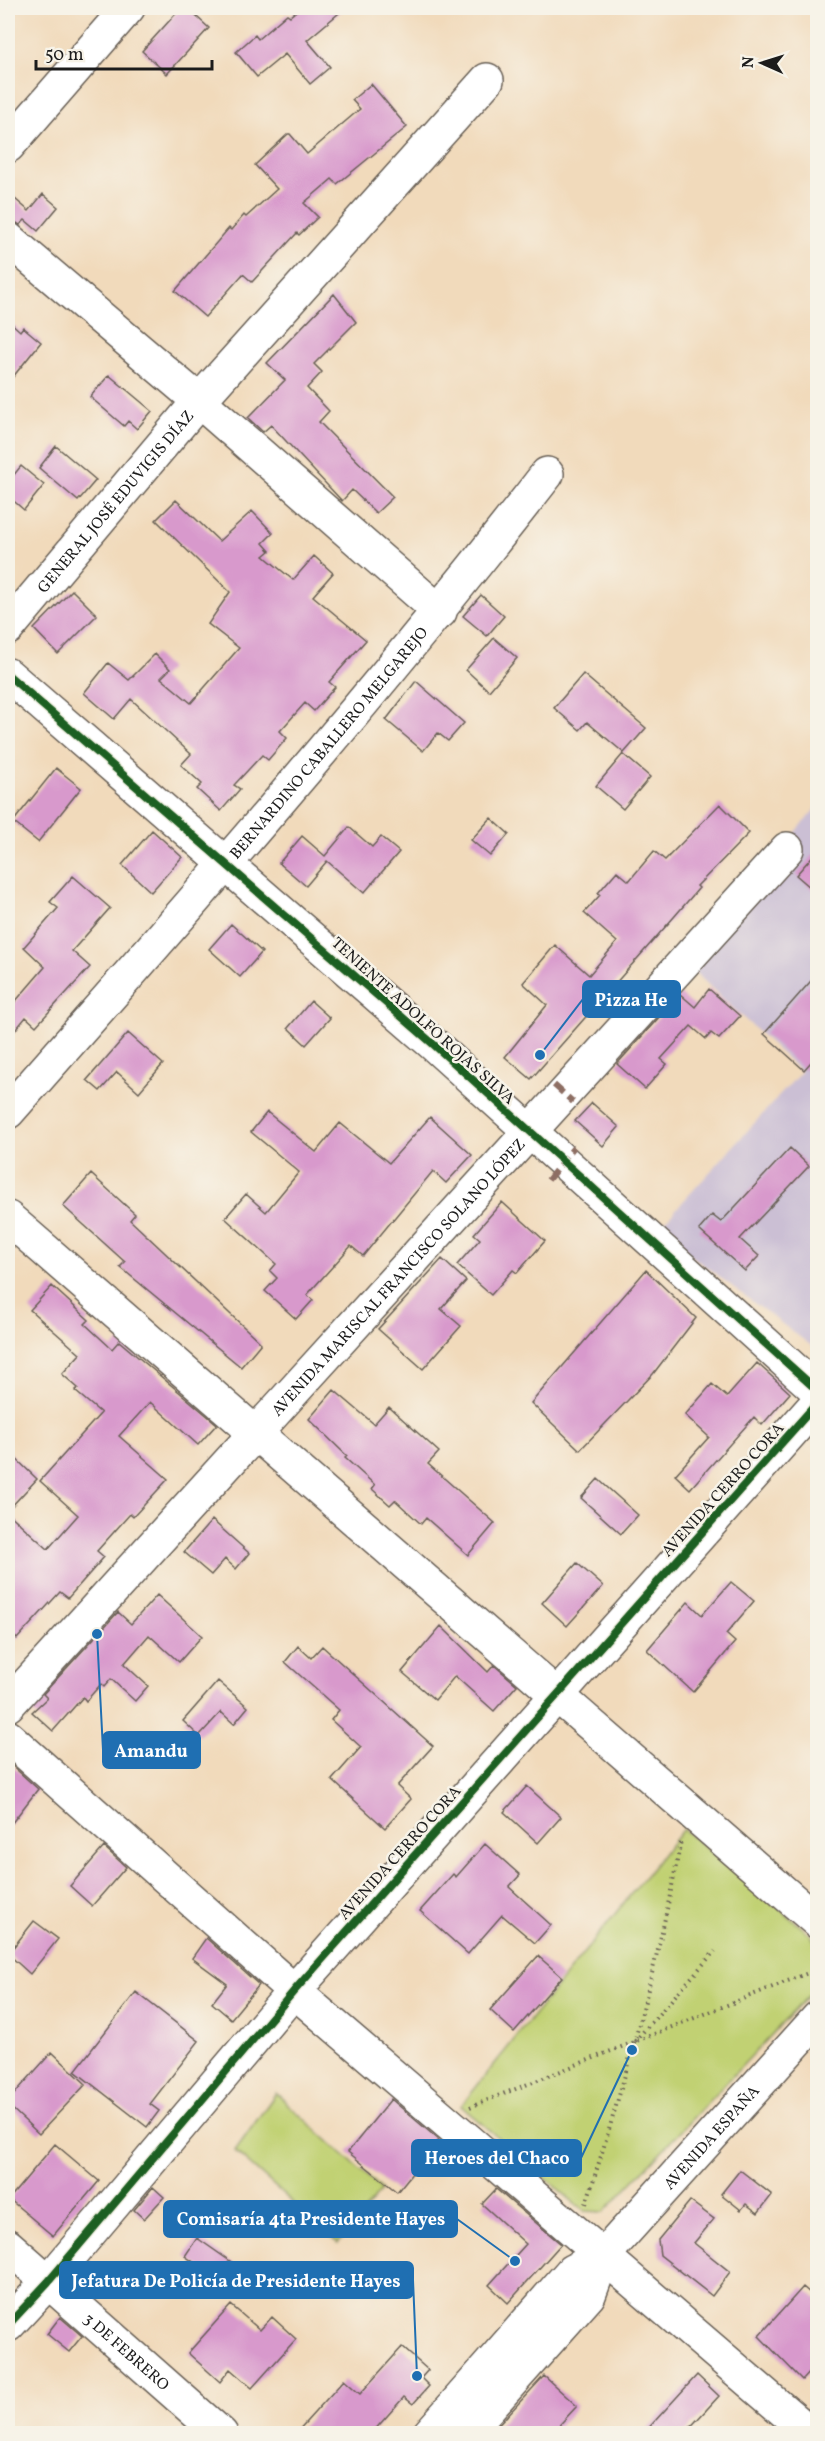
<svg xmlns="http://www.w3.org/2000/svg" width="825" height="2441" font-family="Vollkorn,serif">
<style>
.industrial{fill:#cbbfd4}
.green{fill:#c1d173;stroke:#6e7648;stroke-width:1.5}
.building{fill:#d899cc}
.lines{fill:none;stroke-linecap:round;stroke-linejoin:round}
.minor-casing{stroke:#675e54;stroke-width:36}
.path{stroke:#675e54;stroke-width:4;stroke-dasharray:1.5 4.5;stroke-linecap:butt}
.minor{stroke:#fff;stroke-width:33}
.quiet{stroke:#8d6e63;stroke-width:6;stroke-dasharray:12 6;stroke-linecap:butt}
.cycleway-casing{stroke:#f7f3e8;stroke-width:11}
.cycleway{stroke:#1b5e20;stroke-width:8}
.labels{text-anchor:middle;stroke-width:5;stroke-linejoin:round;paint-order:stroke}
.street-label{font-size:16px;fill:#1c1c1c;stroke:#f7f3e8}
.leader{fill:none;stroke:#1f6fb2;stroke-width:2}
.callout-dot{fill:#1f6fb2;stroke:#f7f3e8;stroke-width:2}
.callout{fill:#1f6fb2;stroke:#1f6fb2;stroke-width:2}
.callout-label{font-size:18px;text-anchor:middle;font-weight:bold;fill:#fff}
</style>
<rect width="100%" height="100%" fill="#f7f3e8"/>
<filter id="ink" filterUnits="userSpaceOnUse"><feTurbulence type="fractalNoise" baseFrequency=".0167" numOctaves="2"/><feDisplacementMap in="SourceGraphic" scale="12" xChannelSelector="R" yChannelSelector="G"/><feConvolveMatrix kernelMatrix="1 2 1 2 8 2 1 2 1" color-interpolation-filters="sRGB"/></filter>
<filter id="wash" filterUnits="userSpaceOnUse"><feTurbulence type="fractalNoise" baseFrequency=".008" numOctaves="4" result="noise"/><feDisplacementMap in="SourceGraphic" scale="24" xChannelSelector="R" yChannelSelector="G"/><feGaussianBlur stdDeviation="1.35" result="paint"/><feColorMatrix in="noise" values="0 0 0 0 0 0 0 0 0 0 0 0 0 0 0 0 0 1.4 0 .05"/><feComposite in="paint" operator="in"/></filter>
<g filter="url(#wash)">
<rect width="100%" height="100%" fill="#f1dabb"/>
<path class="industrial" d="M817,807v543l-160,-120 144,-158 -116,-109z"/>
<path class="green" d="M683,1829l128,106c11,16 9,41 0,58l-207,219 -20,-1 -123,-105z
M276,2093l106,97 -44,53 -103,-92z"/>
<g id="blocks">
<path class="building" d="M181,8h6l22,20 -42,46 -25,-23z
M300,8h45l-38,32 23,27 -20,17 -25,-30 -28,23 -21,-25 19,-17 3,4 29,-25 3,2z
M371,84l36,43 -70,57 -5,-5 -28,24 14,14 -19,18 -2,-2 -45,49 -9,-8 -38,43 -30,-26 54,-63 2,2 13,-15 2,2 31,-28 -22,-24 33,-31h2l17,20 53,-45 -8,-9z
M8,193l21,18 14,-17 15,13 -20,24 -13,-11 -5,5 -12,-8z
M334,294l22,28 -42,42 8,8 -15,16 22,23 -10,11 74,75 -17,16 -24,-23 -10,11 -71,-76 -8,7 -15,-14 37,-38 -18,-17z
M8,320l12,11 3,-4 18,15 -33,41z
M109,375l43,36 -15,18 -9,-8 -4,5 -34,-29z
M56,446l40,34 -18,21 -39,-33z
M21,466l23,19 -20,25 -16,-14v-14z
M176,500l43,41 33,-30 21,22 -10,10 7,8 -6,5 29,24 21,-24 19,17 -20,23 53,44 -37,42 6,5 -21,24 -9,-8 -25,28 7,7 -19,22 -6,-5 -28,30 6,4 -19,22 -24,-22 5,-5 -21,-19 10,-11 -60,-55 -17,20 -30,-26 24,-30 21,17 26,-26 15,15 -9,9 30,25 48,-55 -31,-24 22,-32 -74,-72z
M72,590l25,25 -39,39 -24,-25z
M481,595l23,21 -17,20 -24,-20z
M494,638l23,20 -28,33 -23,-21z
M583,674l63,54 -22,25 -37,-31 -7,8 -26,-22z
M416,681l48,42 -16,18 -10,-8 -15,18 -37,-31z
M623,754l27,23 -27,32 -27,-23z
M56,768l25,20 -43,54 -25,-20z
M720,804l29,29 -52,53 2,2 -25,29 -143,162 -26,-22 42,-52 -24,-22 32,-38 34,30 28,-33 -33,-29 16,-18 -2,-2 19,-22 12,10 25,-30 11,9z
M491,818l18,16 -19,22 -19,-16z
M349,827l23,20 9,-10 18,15 -35,41 -37,-32 -21,25 -27,-23 23,-27 23,20z
M152,830l30,27 -31,35 -29,-27z
M818,850v44l-22,-19z
M73,876l37,32 -38,43 18,16 -54,59 -10,-9 -18,22v-29l37,-43 -21,-20 34,-39 -8,-6z
M231,924l31,28 -22,25 -31,-28z
M818,973v81l-14,16 -40,-36z
M709,989l31,27 -21,23 -8,-6 -5,6 -15,-13 -30,33 6,5 -22,25 -28,-25 63,-70 15,13z
M311,1001l19,17 -24,27 -18,-17z
M128,1033l35,31 -24,28 -22,-20 -17,19 -13,-11z
M592,1103l27,24 -16,19 -28,-25z
M267,1112l49,40 24,-29 49,40 41,-46 42,38 -26,28 -13,-12 -70,85 -12,-10 -44,49 6,5 -17,19 -31,-28 12,-13 -7,-7 6,-7 -51,-46 21,-24 20,18 33,-40 -48,-40z
M790,1148l19,18 -69,73 19,17 -14,15 -46,-41 13,-15 9,7z
M91,1174l44,40 -5,6 131,123 -20,24 -121,-100 5,-5 -62,-56z
M502,1202l43,39 -28,32 -4,-3 -22,25 -34,-30 23,-26 -6,-5z
M442,1259l24,22 -25,28 20,17 -38,43 -45,-40z
M646,1270l50,48 -43,56 -73,76 -49,-47z
M52,1286l37,34 -4,4 27,25 7,-8 98,83 -19,21 -48,-43 -31,34 49,43 -35,38 -3,-3 -33,37 7,6 -36,41 -8,-6 -43,47 -9,-9v-117l40,36 30,-34 -38,-34 61,-68 -26,-22 3,-3 -16,-14 18,-20 -50,-44z
M757,1363l33,30 -28,32 -8,-8 -64,72 -15,-14 34,-38 -24,-22 27,-31 15,13z
M334,1390l40,34 15,-17 50,45 -11,12 67,59 -27,32 -42,-37 -5,6 -26,-24 -5,5 -18,-16 3,-4 -30,-27 2,-2 -38,-37z
M8,1451l29,28 -29,31z
M598,1479l40,36 -17,19 -40,-36z
M212,1520l37,33 -13,16 -11,-10 -14,16 -27,-23z
M577,1563l26,23 -36,40 -25,-23z
M731,1582l23,19 -28,33 9,8 -42,50 -46,-42 41,-48 14,13z
M157,1595l45,41 -23,26 -30,-27 -25,29 24,22 -13,15 -24,-22 -7,8 -3,-3 -15,17 -3,-4 -30,34 -21,-19 15,-14 -4,-4 75,-82 13,12z
M441,1626l47,46 6,-7 23,20 -23,26 -39,-35 -20,24 -33,-28z
M298,1646l13,12 11,-12 111,100 -36,40 14,13 -26,29 -53,-48 29,-33 -30,-27 8,-10 -54,-48z
M218,1681l30,26 -14,17 -13,-12 -22,24 -16,-15z
M8,1762l30,27 -30,39z
M527,1786l34,31 -23,26 -34,-31z
M485,1844l35,31 -11,12 42,38 -16,18 -33,-28 -34,39 -48,-43 33,-37 3,3z
M104,1847l22,20 -34,39 -22,-20z
M34,1921l24,18 -28,35 -22,-20z
M206,1938l53,47 -28,34 -19,-16 15,-19 -35,-26z
M538,1956l24,21 -48,55 -24,-22z
M136,1992l63,49 -49,63 9,7 -12,16 -72,-56z
M52,2052l34,32 -47,50 -31,-29v-4z
M391,2099l48,41 -42,52 -49,-40z
M55,2144l44,37 -46,55 -44,-37z
M740,2170l32,25 -14,18 -12,-9 -5,6 -20,-16z
M153,2187l11,10 -20,22 -10,-9z
M496,2189l65,55 -53,59 -19,-18 37,-41 -44,-40z
M690,2201l24,18 -20,24 36,29 -18,24 -52,-41 -2,-15z
M197,2238l40,28 -12,18 -40,-28z
M803,2287l15,13v62l-16,18 -43,-44z
M231,2305l29,25 12,-13 24,22 -44,49 -22,-19 -10,13 -32,-29z
M60,2317l22,19 -13,16 -22,-18z
M402,2347l26,23 -7,8 8,8 -16,18 -9,-7 -32,36h-76l48,-53 16,14z
M697,2375l22,21 -34,37h-41z
M544,2376l33,30 -25,27h-61z"/>
</g>
</g>
<g filter="url(#ink)">
<use href="#blocks" fill-opacity="0" stroke="#675e54" stroke-width="1.5"/>
<g class="lines">
<g class="minor-casing">
<g id="minor">
<path d="M8,146l120,-138"/>
<path d="M8,239l191,162 241,211"/>
<path id="s1" d="M8,628l191,-227 288,-321"/>
<path d="M8,675l424,368 386,348"/>
<path id="s2" d="M8,1112c185,-209 368,-418 539,-638"/>
<path d="M8,1218l810,704"/>
<path id="s3" d="M8,1705l779,-856"/>
<path d="M8,1737l286,254 517,443"/>
<path id="s4" d="M8,2246l213,188"/>
<path d="M8,2325l40,-43 246,-291 524,-589"/>
<path id="s5" d="M429,2434l143,-163 32,-16 214,-237"/>
<path d="M465,2434l124,-139 15,-40"/>
</g>
</g>
<path class="path" d="M635,2041l80,-90
M470,2107l348,-138
M586,2204c38,-120 72,-240 95,-364"/>
<use href="#minor" class="minor"/>
<path class="quiet" d="M554,1085l19,17
M548,1180l26,-33"/>
<g class="cycleway-casing">
<path id="cycleway" d="M8,675l424,368 386,348
M8,2325l40,-43 246,-291 524,-589"/>
</g>
<use href="#cycleway" class="cycleway"/>
</g>
</g>
<g class="labels">
<g class="street-label">
<text dy="6" stroke="none"><textPath href="#s1" startOffset="166">GENERAL JOSÉ EDUVIGIS DÍAZ</textPath></text>
<text dy="6" stroke="none"><textPath href="#s2" startOffset="489">BERNARDINO CABALLERO MELGAREJO</textPath></text>
<text transform="translate(424 1020) rotate(42)" y="6">TENIENTE ADOLFO ROJAS SILVA</text>
<text dy="6" stroke="none"><textPath href="#s3" startOffset="579">AVENIDA MARISCAL FRANCISCO SOLANO LÓPEZ</textPath></text>
<text transform="translate(722 1489) rotate(-48)" y="6">AVENIDA CERRO CORA</text>
<text transform="translate(399 1852) rotate(-48)" y="6">AVENIDA CERRO CORA</text>
<text dy="6" stroke="none"><textPath href="#s5" startOffset="412">AVENIDA ESPAÑA</textPath></text>
<text dy="6" stroke="none"><textPath href="#s4" startOffset="159">3 DE FEBRERO</textPath></text>
</g>
</g>
<path class="leader" d="M540 1055L583 999M97 1634L103 1750M632 2050L581 2158M515 2261L457 2219M417 2376L413 2280"/>
<g class="callout-dot">
<circle cx="540" cy="1055" r="6"/>
<circle cx="97" cy="1634" r="6"/>
<circle cx="632" cy="2050" r="6"/>
<circle cx="515" cy="2261" r="6"/>
<circle cx="417" cy="2376" r="6"/>
</g>
<g class="callout">
<rect x="583" y="981" width="97" height="36" rx="6"/>
<rect x="103" y="1732" width="97" height="36" rx="6"/>
<rect x="412" y="2140" width="169" height="36" rx="6"/>
<rect x="164" y="2201" width="293" height="36" rx="6"/>
<rect x="60" y="2262" width="353" height="36" rx="6"/>
</g>
<g class="callout-label">
<text x="631" y="1006">Pizza He</text>
<text x="151" y="1757">Amandu</text>
<text x="497" y="2164">Heroes del Chaco</text>
<text x="311" y="2225">Comisaría 4ta Presidente Hayes</text>
<text x="236" y="2287">Jefatura De Policía de Presidente Hayes</text>
</g>
<rect width="825" height="2441" fill="none" stroke="#f7f3e8" stroke-width="30"/>
<g transform="translate(762 63) rotate(273)" stroke="#f7f3e8" stroke-width="4.5" paint-order="stroke">
<path d="M0-4.5L10 22L0 15L-10 22Z" fill="#1c1c1c"/>
<text y="-9" font-size="16" font-weight="bold" text-anchor="middle" fill="#1c1c1c">N</text>
</g>
<path d="M36 60v9h176v-9" fill="none" stroke="#1c1c1c" stroke-width="3"/>
<text x="45" y="60" font-size="18" fill="#1c1c1c" stroke="#f7f3e8" stroke-width="4.5" paint-order="stroke">50 m</text>
</svg>
